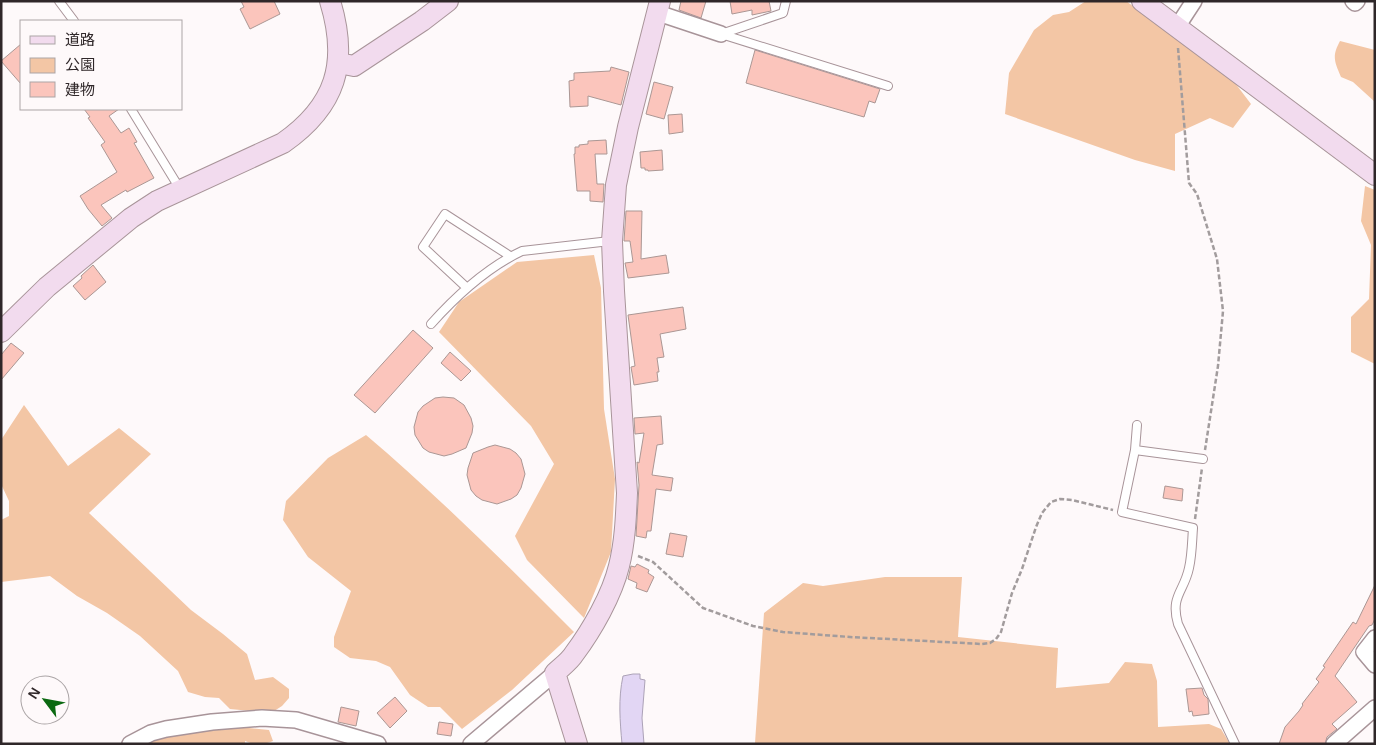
<svg xmlns="http://www.w3.org/2000/svg" width="1376" height="745" font-family="Arial,'Noto Sans JP',sans-serif">
<style>
.green{fill:#f3c6a5}
.water{fill:#e2d6f4;stroke:#aca2b7}
.building{fill:#fbc5bc;stroke:#ab9794}
.lines{fill:none;stroke-linecap:round;stroke-linejoin:round}
.lane-casing{stroke:#a89499;stroke-width:10}
.street-casing{stroke:#a89499;stroke-width:18}
.secondary-casing{stroke:#a89499;stroke-width:22}
.path{stroke:#a29c9d;stroke-width:2.5;stroke-dasharray:5 2.5;stroke-linecap:butt}
.lane{stroke:#fff;stroke-width:8}
.street{stroke:#fff;stroke-width:15}
.secondary{stroke:#f2dbee;stroke-width:20}
</style>
<rect width="100%" height="100%" fill="#fef9fa"/>
<path class="green" d="M1086,1h40l106,78 19,25 -18,24 -23,-10 -35,16v37l-40,-11 -130,-46 4,-41 25,-43 19,-15 16,-3z
M1340,41l35,9v52l-22,-20 -12,-5c-7,-16 -9,-21 -1,-36z
M1365,186l10,4v174l-24,-12v-35l18,-18 2,-54 -10,-24z
M594,255l7,33 3,121 11,70 -4,73 -27,66 -57,-58 -12,-24 39,-72 -23,-38 -92,-94 20,-30 58,-40z
M24,405l44,61 51,-38 32,26 -62,59 102,97 32,24 24,20 8,26 18,-3 16,12v9l-7,8 -11,7 -41,-4 -11,-11 -14,-1 -17,-5 -10,-21 -38,-35 -33,-23 -30,-17 -27,-20 -49,6v-62l8,-4v-15l-8,-17v-44z
M366,435c73,62 140,129 208,197l-62,58 -50,39 -22,-22h-12l-18,-12 -20,-28 -14,-6 -26,-3 -16,-11v-10l17,-46 -43,-34 -25,-37 3,-19 42,-43z
M885,577h77l-4,60 100,11 -2,40 53,-5 16,-21 27,2 5,17 1,46 51,-3 12,5 9,15 -475,-1 9,-130 39,-30 20,3z
M208,728h41l20,2 4,11c-9,4 -19,4 -28,0v3h-100l19,-9z"/>
<path class="water" d="M633,674h7v5l5,1 -3,38 2,26h-22c-2,-23 -4,-45 1,-68z"/>
<path class="building" d="M241,1h33l6,13 -30,15 -10,-20 4,-2z
M681,1h25l-5,17 -22,-8z
M730,1h39l2,10 -19,4v-5l-20,4z
M21,44v40l-20,-23z
M755,50l125,39 -5,14 -6,-2 -5,16 -118,-34z
M611,67l18,5 -8,33 -33,-9v10l-18,1 -1,-26 5,-1v-7l36,-2z
M654,82l19,5 -9,32 -18,-5z
M84,109h35l-10,7 12,17 8,-5 8,14 -3,1 20,35 -27,14 -1,-2 -25,15 11,13 -10,8 -14,-17 -8,-13 37,-24 -16,-27 4,-3 -17,-24 2,-1z
M682,114l1,18 -14,2 -1,-19z
M606,140l1,14h-12l2,30h7l-1,18 -13,-1v-10h-13l-3,-37h1v-7h4v-2l9,-1v-3z
M662,150l1,20 -15,1v-1h-3v-2h-4l-1,-16z
M626,211h16l-1,48 25,-4 3,18 -41,5 -3,-15 8,-1 -3,-21h-6z
M93,265l13,17 -21,18 -12,-14 9,-8 -1,-2z
M683,307l3,22 -26,5 4,23 -7,1 2,14h-2l1,9 -24,4 -3,-18 4,-1 -7,-51z
M413,330l20,18 -58,65 -21,-18z
M11,343l13,10 -23,27v-25z
M450,352l21,19 -10,10 -20,-18z
M443,397l11,1 10,7 7,13 2,8 -1,7 -6,15 -14,6 -8,2 -15,-4 -6,-4 -8,-13 -1,-8 4,-15 5,-6 12,-8z
M661,416l2,28 -6,1 -5,30 21,3 -2,13 -15,-2 -5,42h-4l-1,7 -10,-2 3,-51 -2,-23 2,1 5,-30 -9,1 -1,-16z
M495,445l15,4 6,4 5,6 4,15 -4,14 -4,7 -6,4 -14,5 -15,-4 -6,-4 -5,-6 -4,-15 1,-7 5,-15 15,-6z
M1165,486l18,3 -1,12 -19,-3z
M670,533l17,3 -4,21 -17,-3z
M637,564l12,6 -1,3 6,4 -7,15 -11,-4 1,-5 -9,-4 3,-13 4,1z
M1375,585v34l-3,6 -3,1 -34,50 22,26 -25,22 5,5 -10,8 -2,7h-46l6,-17 14,-16 4,-6 -1,-1 17,-22 -3,-3 9,-12 -2,-1 30,-44 3,2z
M1202,688l2,7 4,4 1,15 -16,2 -1,-5 -3,1 -3,-23z
M395,697l12,14 -17,17 -13,-15z
M341,707l18,4 -3,15 -18,-4z
M439,722l14,2 -2,12 -14,-2z"/>
<g class="lines">
<g class="lane-casing">
<path id="lane" d="M59,1l15,20
M721,34l167,52
M721,34l62,-21 3,-12
M131,109l49,80
M466,287l-43,-40 22,-33 65,42
M431,324c26,-29 55,-56 91,-73l88,-10
M1137,425l-2,25 -13,62 71,16c-1,13 -1,27 -4,40 -5,24 -19,28 -11,56l57,120
M1135,450l68,9"/>
</g>
<g class="street-casing">
<path id="street" d="M1353,1l2,2 2,-2
M658,13l63,21
M1177,27l17,-26
M1375,638l-11,14 11,13
M130,744l21,-11 15,-4 46,-7 50,-4 34,2 82,24
M471,744l84,-71
M1334,744l41,-36"/>
</g>
<g class="secondary-casing">
<path id="secondary" d="M1142,1l233,174
M339,63l15,3 68,-45 26,-20
M1,332l46,-45 84,-69 26,-17 126,-58c53,-37 66,-80 47,-142
M577,744l-22,-71c6,-6 14,-11 19,-19 18,-24 38,-59 45,-88 6,-24 7,-49 8,-73l-13,-202 -2,-50 4,-56 12,-58 32,-126"/>
</g>
<path class="path" d="M1178,48l11,135 8,11 20,65 6,52 -5,55 -13,84
M1195,519l7,-51
M638,556l15,6 50,46 50,18 30,6 67,5 132,7 8,-1 6,-4 5,-7 11,-39 10,-24 14,-42 6,-14 9,-11 9,-3 12,1 41,10"/>
<use href="#lane" class="lane"/>
<use href="#street" class="street"/>
<use href="#secondary" class="secondary"/>
</g>
<rect width="1376" height="745" fill="none" stroke="#2f2729" stroke-width="5"/>
<rect x="20" y="20" width="162" height="90" fill="#fef9fa" stroke="#aba5a6"/>
<rect x="30" y="36" width="25" height="8" fill="#f2dbee" stroke="#aba5a6"/>
<text x="65" y="45" font-size="15" fill="#2f2729">道路</text>
<rect x="30" y="58" width="25" height="15" fill="#f3c6a5" stroke="#aba5a6"/>
<text x="65" y="70" font-size="15" fill="#2f2729">公園</text>
<rect x="30" y="82" width="25" height="15" fill="#fbc5bc" stroke="#aba5a6"/>
<text x="65" y="95" font-size="15" fill="#2f2729">建物</text>
<g transform="translate(45 700) rotate(302)"><circle r="24" fill="#fef9fa" stroke="#aba5a6"/>
<path d="M0-4L9 19L0 12L-9 19Z" fill="#0b6911"/>
<text y="-8" font-size="14" font-weight="bold" text-anchor="middle" fill="#2f2729">N</text>
</g>
</svg>
